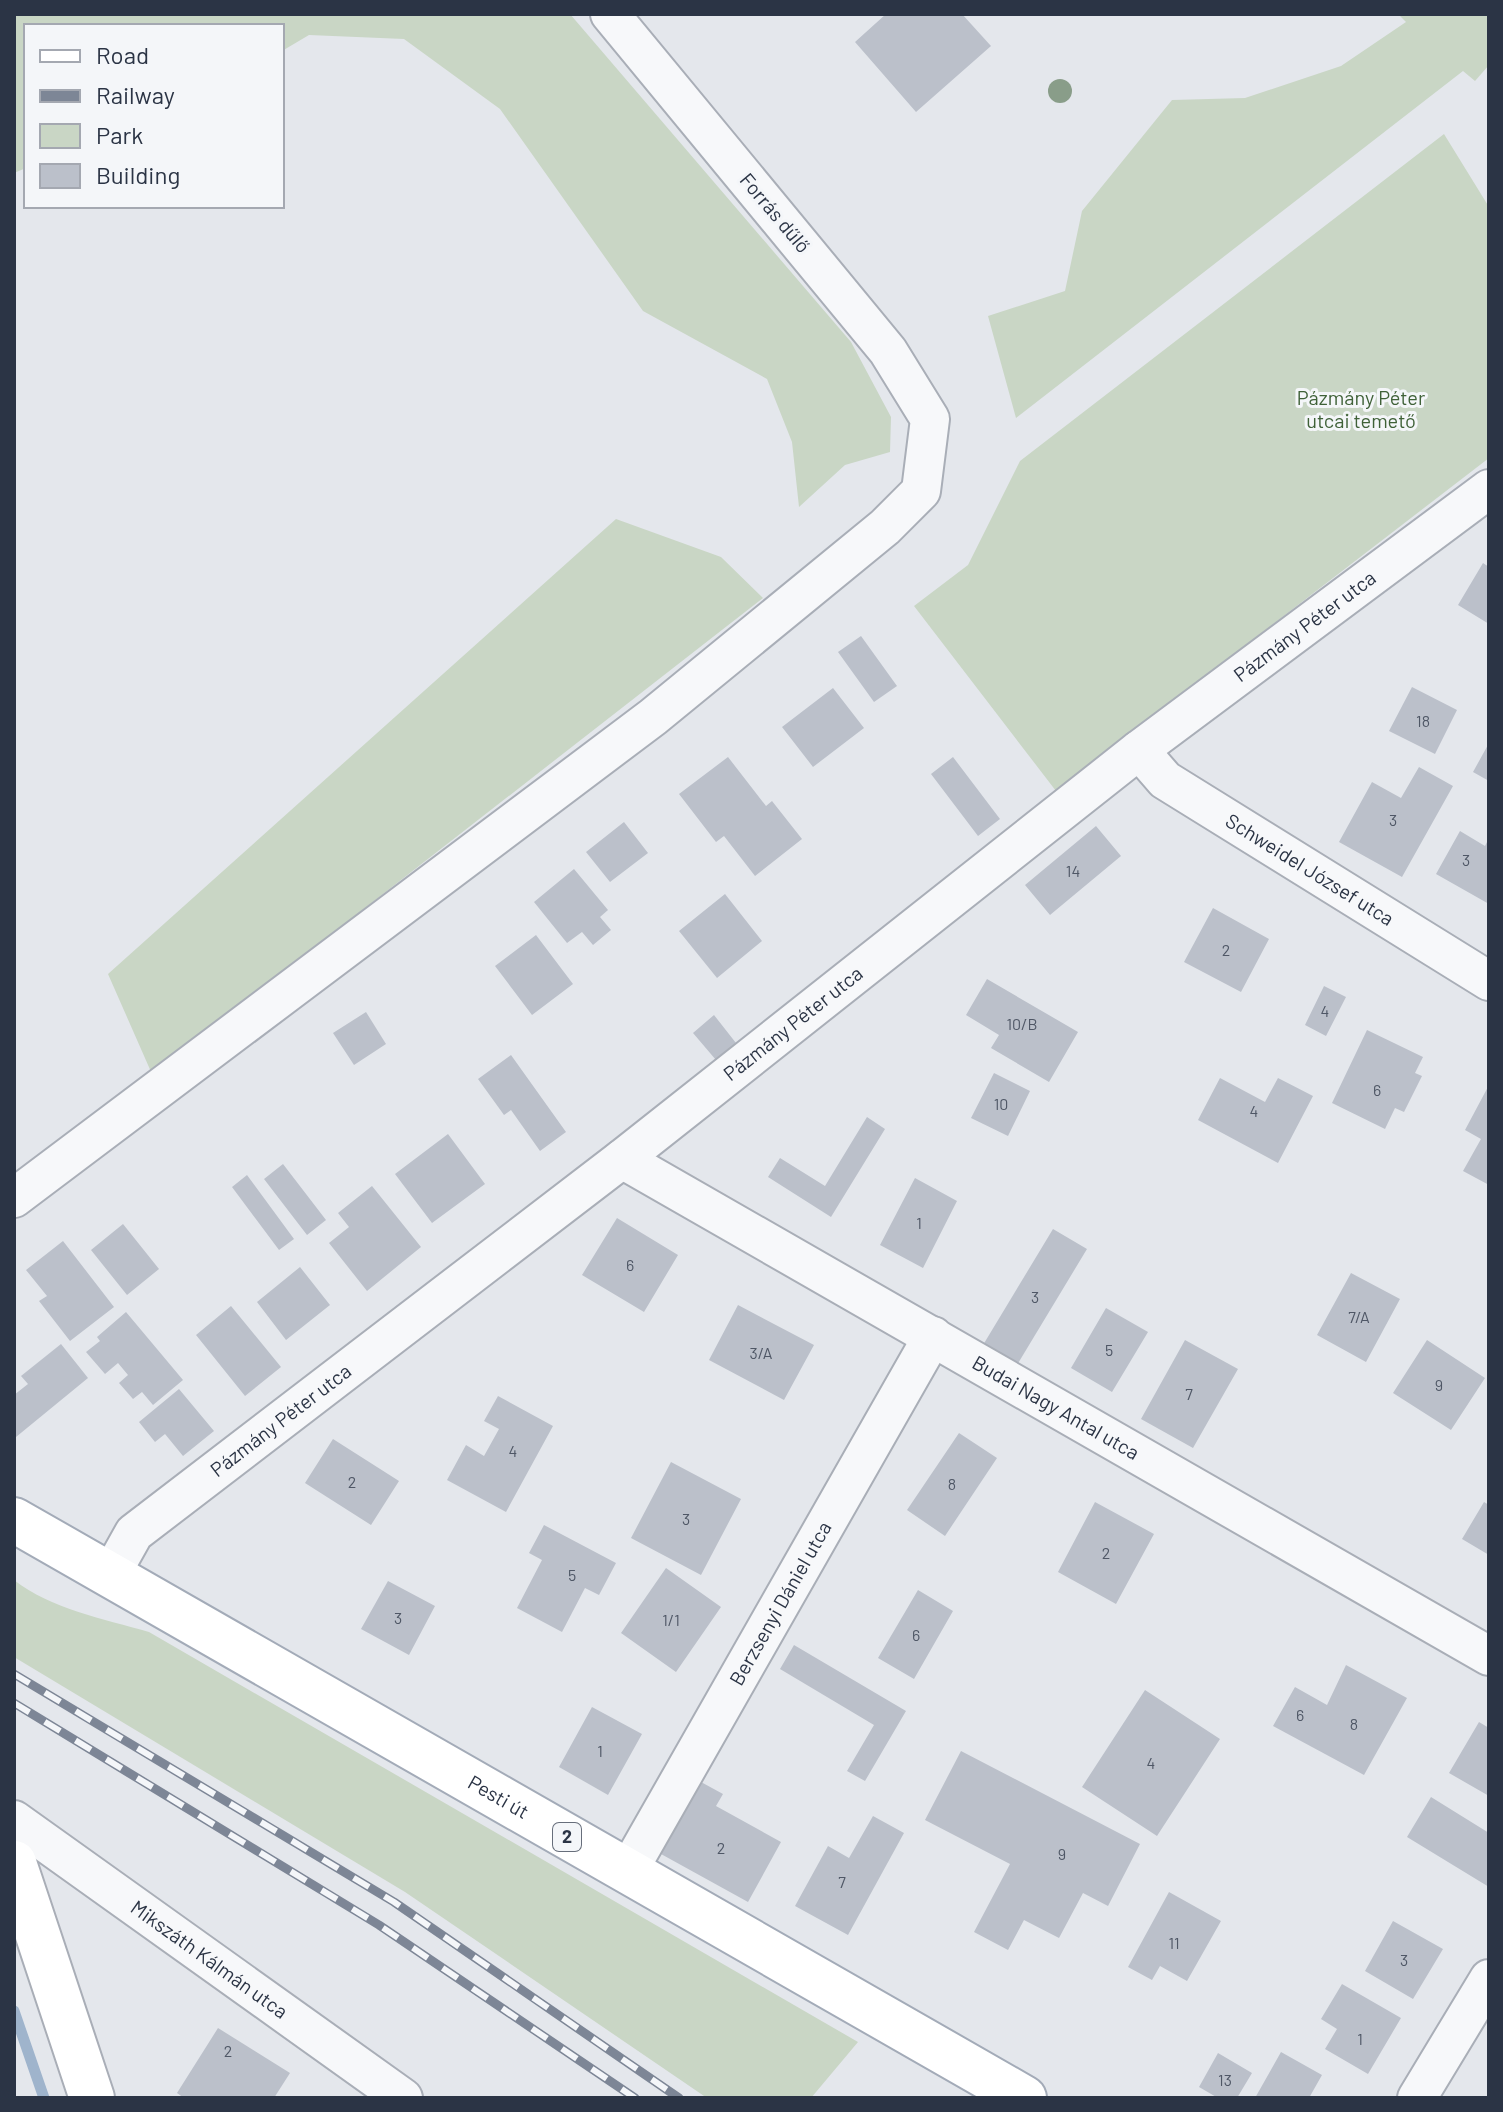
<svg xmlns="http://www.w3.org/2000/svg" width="1503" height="2112" font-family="Barlow,sans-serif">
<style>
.green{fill:#c9d6c5}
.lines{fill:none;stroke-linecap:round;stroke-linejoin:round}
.stream{stroke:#9fb4cc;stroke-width:11}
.building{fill:#bbc0ca}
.street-casing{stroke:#a9aeb7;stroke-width:42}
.secondary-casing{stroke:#a9aeb7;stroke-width:48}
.primary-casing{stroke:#a3abb8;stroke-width:48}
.street{stroke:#f7f8fa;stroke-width:38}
.secondary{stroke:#fff;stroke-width:44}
.primary{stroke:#fff;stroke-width:44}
.rail-casing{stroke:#7d8696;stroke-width:9}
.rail{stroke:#f4f6f9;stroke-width:6;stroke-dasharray:18;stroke-linecap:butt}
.tree{fill:#899d89}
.labels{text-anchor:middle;stroke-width:6;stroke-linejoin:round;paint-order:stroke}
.number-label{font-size:16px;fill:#4f5766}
.shield{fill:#f4f6f9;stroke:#676e7b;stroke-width:2}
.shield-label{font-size:18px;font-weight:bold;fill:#2b3445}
.street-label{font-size:20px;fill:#2b3445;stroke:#f4f6f9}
.park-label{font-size:20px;fill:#3f6138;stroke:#f4f6f9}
</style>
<rect width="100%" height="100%" fill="#e4e7ec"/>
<path class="green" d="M14,14h556l281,328 40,75 -1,35 -45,13 -46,42 -7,-65 -25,-63 -124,-68 -143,-202 -96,-70 -95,-4 -27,16v-25h-256v142l-12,5z
M1398,14h91v51l-14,16 -12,-10 -447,347 -28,-102 77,-25 17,-80 90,-111 73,-2 96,-32 65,-44z
M1444,134l45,73v251l-433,333 -142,-185 54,-41 52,-104z
M616,519l105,38 42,41 -611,476 -44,-100z
M14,1580c37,29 90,39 135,52l709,410 -47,56h-104l-302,-206 -391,-235z"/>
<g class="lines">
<path class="stream" d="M14,2011l30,87"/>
</g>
<path class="building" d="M886,14h76l29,32 -75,66 -61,-70z
M1483,563l6,4v57l-31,-19z
M861,636l36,50 -23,16 -36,-50z
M1412,687l45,23 -22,44 -46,-23z
M833,688l31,40 -51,39 -31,-40z
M1489,743v38l-16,-9z
M728,757l38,49 6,-5 30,38 -47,37 -31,-40 -8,6 -37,-48z
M953,757l47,62 -22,17 -47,-62z
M1419,767l34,19 -51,91 -63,-35 33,-60 29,16z
M624,822l24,31 -38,29 -24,-30z
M1096,826l25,30 -71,59 -25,-30z
M1460,831l25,15 4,-8v66l-53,-30z
M574,869l34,41 -8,7 11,13 -18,15 -11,-13 -15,11 -33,-41z
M725,894l37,47 -45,37 -38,-47z
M1213,908l56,31 -28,53 -57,-30z
M536,935l37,49 -41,31 -37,-49z
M987,979l91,53 -29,50 -58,-34 8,-13 -33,-20z
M1324,986l22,11 -20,39 -21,-11z
M366,1012l20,32 -32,21 -21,-32z
M714,1015l22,28 -20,17 -23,-27z
M1367,1030l56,27 -8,16 7,3 -18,36 -9,-4 -10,21 -53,-26z
M511,1055l55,77 -26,19 -29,-41 -7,5 -26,-36z
M994,1073l36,18 -22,45 -37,-18z
M1220,1078l45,24 13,-24 35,18 -35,67 -80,-43z
M1489,1085v100l-26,-14 18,-32 -16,-9z
M867,1117l18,12 -54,88 -63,-40 12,-19 45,28z
M448,1134l37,50 -53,39 -37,-49z
M283,1164l43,56 -19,15 -43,-56z
M247,1175l47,64 -15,11 -47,-63z
M915,1178l42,23 -34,67 -43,-23z
M372,1186l49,61 -54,44 -38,-48 20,-16 -11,-14z
M617,1218l61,37 -34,57 -62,-37z
M123,1224l36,45 -32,26 -36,-45z
M1053,1229l34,20 -70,116 -34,-20z
M63,1241l51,66 -44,34 -31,-40 8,-5 -21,-26z
M300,1267l30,38 -44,35 -29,-38z
M1351,1273l49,26 -34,63 -49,-27z
M738,1305l76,40 -30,55 -75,-40z
M231,1306l50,61 -36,29 -49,-61z
M1106,1308l42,24 -36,60 -41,-24z
M126,1312l57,68 -30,25 -11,-13 -9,7 -14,-16 9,-8 -10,-12 -13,11 -19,-22 14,-11 -3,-4z
M1185,1340l53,29 -45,79 -52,-29z
M1427,1340l58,38 -34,52 -58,-37z
M61,1344l27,34 -72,59 -2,-2v-40l14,-11 -7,-8z
M179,1389l35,42 -31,25 -18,-22 -10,8 -16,-20z
M498,1396l55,30 -47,86 -59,-32 19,-35 18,11 15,-27 -15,-8z
M959,1433l38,25 -52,78 -38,-26z
M333,1439l66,42 -28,44 -66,-42z
M671,1462l70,37 -40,76 -70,-37z
M1095,1502l59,32 -38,70 -58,-32z
M1484,1502l5,3v50l-27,-16z
M544,1525l72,38 -17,32 -14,-7 -23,44 -45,-24 25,-48 -13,-7z
M666,1568l55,39 -45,65 -55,-39z
M388,1581l47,25 -26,49 -48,-26z
M918,1590l35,21 -39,68 -36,-21z
M794,1645l112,66 -41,70 -18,-10 27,-46 -94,-56z
M1346,1665l61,33 -43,77 -91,-49 22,-39 32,18z
M1145,1690l75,49 -63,97 -75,-49z
M592,1707l50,27 -34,61 -49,-28z
M1479,1722l10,6v68l-40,-23z
M961,1751l179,93 -32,62 -25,-13 -24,45 -35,-18 -16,30 -34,-18 36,-68 -85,-44z
M701,1782l22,12 -7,12 65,36 -33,60 -87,-48z
M1431,1797l58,36v54l-82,-50z
M873,1816l31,17 -56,102 -53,-29 33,-60 21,12z
M1169,1892l52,29 -34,60 -27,-15 -8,14 -24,-13z
M1393,1921l50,28 -30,50 -48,-28z
M1342,1984l59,34 -33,56 -43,-25 12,-20 -16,-10z
M218,2028l72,45 -16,25h-90l-7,-5z
M1281,2052l41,23 -13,23h-54z
M1218,2053l34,20 -15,25h-19l-19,-11z"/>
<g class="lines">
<g class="street-casing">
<g id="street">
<path id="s1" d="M1139,750l26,30 324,201"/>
<path id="s2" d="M622,1159l867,497"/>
<path d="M14,1198l639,-481 232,-190 36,-36 9,-72 -42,-68 -278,-337"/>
<path id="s3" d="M111,1574l23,-41 488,-374 517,-409 350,-261"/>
<path id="s4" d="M14,1820l389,278"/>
<path id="s5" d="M628,1871l305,-535"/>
<path d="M1417,2098l72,-119"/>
</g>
</g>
<g class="secondary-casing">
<path id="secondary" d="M14,1863l78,235"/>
</g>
<g class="primary-casing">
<g id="primary">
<path id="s6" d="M14,1520l1010,578"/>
</g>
</g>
<use href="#street" class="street"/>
<use href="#secondary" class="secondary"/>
<use href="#primary" class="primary"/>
<g class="rail-casing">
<path id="rail" d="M14,1674l380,228 285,196
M14,1703l365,222 256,173"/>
</g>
<use href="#rail" class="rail"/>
</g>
<circle class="tree" cx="1060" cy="91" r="12"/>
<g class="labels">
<g class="number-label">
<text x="1423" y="727">18</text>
<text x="1393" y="826">3</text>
<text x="1466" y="866">3</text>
<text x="1073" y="877">14</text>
<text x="1226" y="956">2</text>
<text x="1325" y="1017">4</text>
<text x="1022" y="1030">10/B</text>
<text x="1377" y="1096">6</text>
<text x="1001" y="1110">10</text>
<text x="1254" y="1117">4</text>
<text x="919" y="1229">1</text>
<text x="630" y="1271">6</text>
<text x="1035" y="1303">3</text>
<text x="1359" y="1323">7/A</text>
<text x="1109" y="1356">5</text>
<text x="761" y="1359">3/A</text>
<text x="1439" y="1391">9</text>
<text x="1189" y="1400">7</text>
<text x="513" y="1457">4</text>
<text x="352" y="1488">2</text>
<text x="952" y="1490">8</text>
<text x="686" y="1525">3</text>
<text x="1106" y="1559">2</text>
<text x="572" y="1581">5</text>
<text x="398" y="1624">3</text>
<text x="671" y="1626">1/1</text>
<text x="916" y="1641">6</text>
<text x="1300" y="1721">6</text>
<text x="1354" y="1730">8</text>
<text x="600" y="1757">1</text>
<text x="1151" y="1769">4</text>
<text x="721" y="1854">2</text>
<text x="1062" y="1860">9</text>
<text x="842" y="1888">7</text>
<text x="1174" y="1949">11</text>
<text x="1404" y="1966">3</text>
<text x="1360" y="2045">1</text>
<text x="228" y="2057">2</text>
<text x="1225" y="2086">13</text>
</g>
<rect class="shield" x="553" y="1823" width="28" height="28" rx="6"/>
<g class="shield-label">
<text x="567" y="1843">2</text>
</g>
<g class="street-label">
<text transform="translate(775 213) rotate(50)" y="7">Forrás dűlő</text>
<text dy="7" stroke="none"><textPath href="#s3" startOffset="1528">Pázmány Péter utca</textPath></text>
<text dy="7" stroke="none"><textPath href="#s1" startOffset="210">Schweidel József utca</textPath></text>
<text dy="7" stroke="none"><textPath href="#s3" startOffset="880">Pázmány Péter utca</textPath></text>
<text dy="7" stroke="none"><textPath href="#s2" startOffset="500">Budai Nagy Antal utca</textPath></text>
<text dy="7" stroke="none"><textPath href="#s3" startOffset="232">Pázmány Péter utca</textPath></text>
<text dy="7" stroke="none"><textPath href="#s5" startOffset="308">Berzsenyi Dániel utca</textPath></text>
<text dy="7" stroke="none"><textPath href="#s6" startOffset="558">Pesti út</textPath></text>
<text dy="7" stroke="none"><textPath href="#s4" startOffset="240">Mikszáth Kálmán utca</textPath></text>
</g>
<g class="park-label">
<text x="1361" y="405">Pázmány Péter<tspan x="1361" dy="23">utcai temető</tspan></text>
</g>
</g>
<rect width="1503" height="2112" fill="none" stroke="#2b3445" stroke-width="32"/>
<rect x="24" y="24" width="260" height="184" fill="#f4f6f9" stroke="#a4a8b1" stroke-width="2"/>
<rect x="40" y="50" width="40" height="12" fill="#ffffff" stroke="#a4a8b1" stroke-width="2"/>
<text x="96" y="64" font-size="24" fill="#2b3445">Road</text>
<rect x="40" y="90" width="40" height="12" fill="#7d8696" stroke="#a4a8b1" stroke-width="2"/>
<text x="96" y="104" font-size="24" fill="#2b3445">Railway</text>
<rect x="40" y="124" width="40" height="24" fill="#c9d6c5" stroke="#a4a8b1" stroke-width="2"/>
<text x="96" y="144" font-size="24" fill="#2b3445">Park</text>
<rect x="40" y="164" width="40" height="24" fill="#bbc0ca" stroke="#a4a8b1" stroke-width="2"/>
<text x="96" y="184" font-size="24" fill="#2b3445">Building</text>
</svg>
